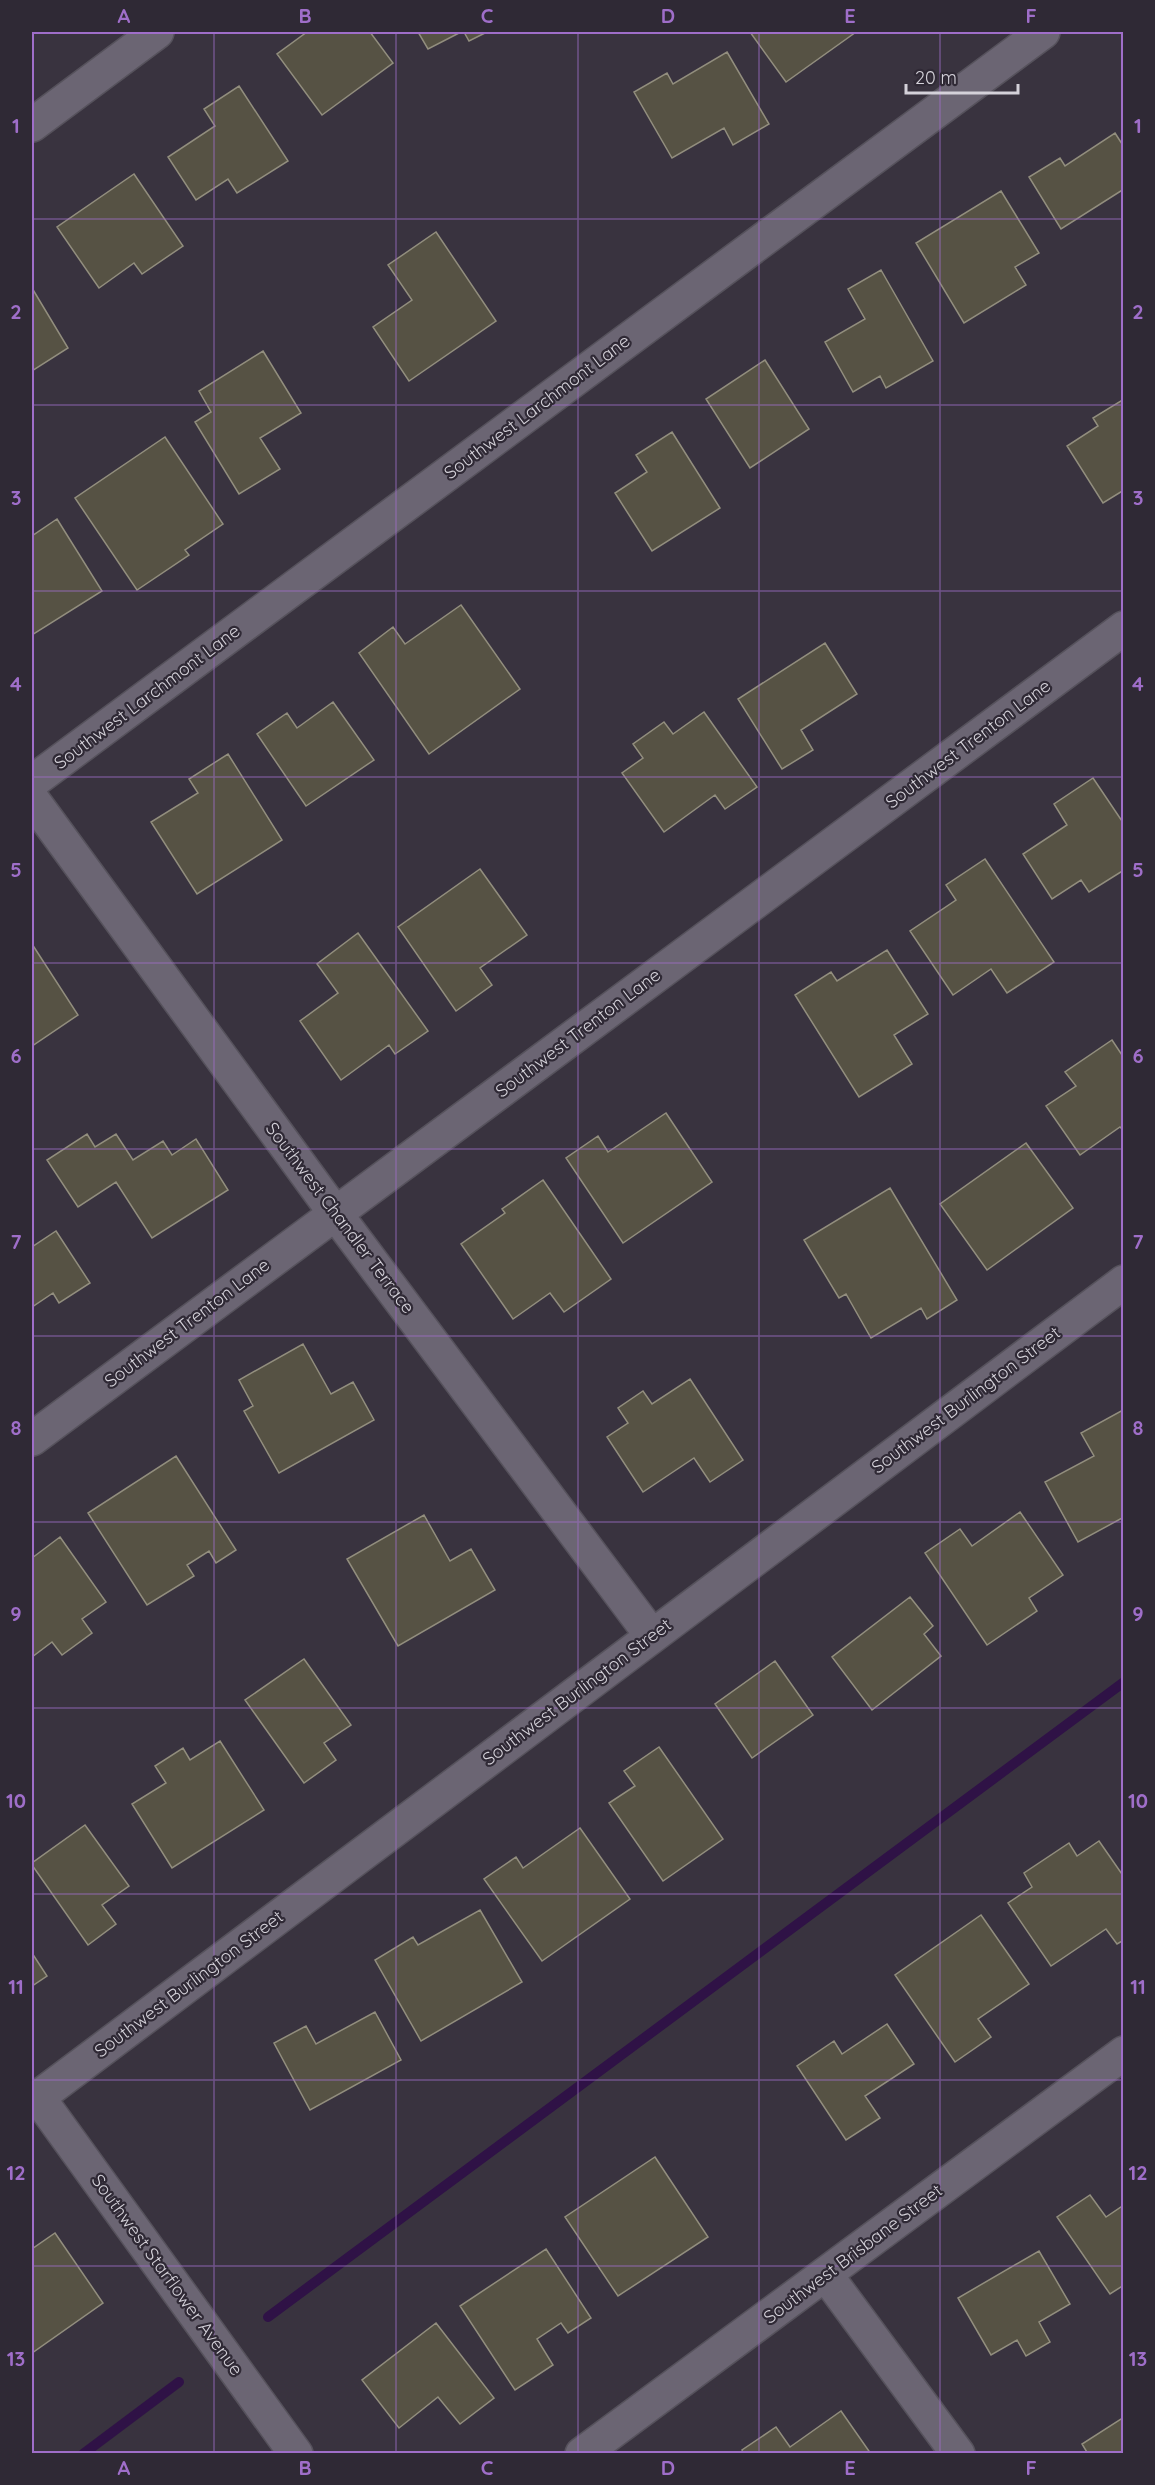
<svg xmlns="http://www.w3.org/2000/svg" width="1155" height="2485" font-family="Quicksand,sans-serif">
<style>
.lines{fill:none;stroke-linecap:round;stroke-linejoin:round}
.stream{stroke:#2f1246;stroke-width:10}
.building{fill:#565244;stroke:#928e7e;stroke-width:1.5}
.minor-casing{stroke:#56525c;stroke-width:36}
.minor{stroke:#6b6573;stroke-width:33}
.grid{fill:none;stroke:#9f6ec9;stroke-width:1.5;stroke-opacity:0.55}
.labels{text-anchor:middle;stroke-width:4.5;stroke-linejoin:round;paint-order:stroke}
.street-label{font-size:18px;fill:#d4d1d9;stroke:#2f2935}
.neatline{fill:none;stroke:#9f6ec9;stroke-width:2}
.grid-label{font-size:20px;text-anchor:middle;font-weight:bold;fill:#9f6ec9}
</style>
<rect width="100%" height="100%" fill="#39333f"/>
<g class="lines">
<path class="stream" d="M268,2317l856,-635
M83,2454l96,-72"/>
</g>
<path class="building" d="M307,32h63l23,31 -71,52 -45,-61z
M418,32h43l-33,17z
M464,32h23l-18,9z
M750,32h106l-70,50z
M727,52l42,72 -36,21 -9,-17 -52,30 -38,-66 33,-19 6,11z
M239,86l49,75 -51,32 -9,-14 -32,21 -28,-43 47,-31 -11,-17z
M1115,133l9,14v42l-63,40 -32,-52 31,-19 5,8z
M134,174l49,72 -41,28 -8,-11 -35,25 -42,-61z
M1001,191l38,62 -24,14 11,18 -62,38 -48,-80z
M436,232l60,89 -87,60 -36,-54 39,-27 -24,-35z
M881,270l52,91 -47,27 -6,-12 -27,16 -28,-50 40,-23 -17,-30z
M32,288l36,60 -36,23z
M263,351l38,62 -41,25 20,31 -41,25 -44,-72 16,-10 -12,-21z
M765,360l44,69 -59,39 -44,-69z
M1124,399v91l-21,13 -36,-57 31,-20 -5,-8z
M672,432l48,76 -68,43 -37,-58 32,-21 -11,-17z
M165,437l58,87 -38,26 4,5 -52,35 -62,-92z
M57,519l45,72 -70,44v-99z
M461,605l59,84 -91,65 -70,-101 34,-26 12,17z
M825,643l32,51 -56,36 12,20 -31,19 -44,-70z
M333,702l41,58 -68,46 -49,-72 30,-21 10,15z
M704,712l53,75 -32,22 -10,-14 -51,37 -42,-59 21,-15 -10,-14 31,-22 9,12z
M228,754l54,86 -85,54 -46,-72 47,-29 -9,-14z
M1093,778l31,46v46l-35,22 -8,-12 -29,19 -29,-45 44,-29 -13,-21z
M985,859l69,103 -47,31 -16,-24 -38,26 -43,-64 46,-31 -10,-15z
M480,869l47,66 -47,33 12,17 -36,26 -58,-84z
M358,933l70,98 -33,23 -6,-9 -48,35 -41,-59 38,-28 -21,-29z
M32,944l46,71 -46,31z
M887,950l41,64 -34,21 18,29 -53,33 -64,-102 36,-23 6,9z
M1112,1040l12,18v73l-4,-4 -40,28 -34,-49 30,-20 -11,-14z
M666,1113l46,69 -89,61 -57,-85 32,-22 10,16z
M87,1134l8,13 21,-13 17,26 30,-19 9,14 24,-16 32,51 -76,48 -36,-56 -38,25 -31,-47z
M1026,1143l47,65 -86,62 -47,-66z
M543,1180l68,99 -47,33 -14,-19 -37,26 -52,-75 44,-31 -3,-4z
M890,1188l67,112 -30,19 -6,-11 -50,30 -25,-44 -7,4 -35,-58z
M56,1231l34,52 -31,20 -6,-10 -21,14v-60z
M303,1344l28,50 22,-12 21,38 -95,53 -35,-62 9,-5 -14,-26z
M690,1379l53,81 -33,22 -16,-24 -51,34 -36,-55 21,-14 -10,-15 25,-17 9,13z
M1123,1410l1,107 -46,25 -33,-60 49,-26 -13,-23z
M176,1456l60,94 -20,13 -7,-12 -22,14 7,11 -47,29 -59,-92z
M1020,1512l43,63 -34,23 8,13 -50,34 -62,-92 35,-24 12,17z
M424,1515l26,46 21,-12 24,41 -97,56 -51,-87z
M60,1537l46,65 -24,17 10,14 -30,22 -10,-13 -20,15v-99z
M910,1597l23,29 -9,8 17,22 -69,54 -40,-53z
M304,1659l47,66 -27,18 12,17 -32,23 -59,-83z
M775,1661l38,54 -61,43 -37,-54z
M220,1741l44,69 -92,58 -40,-64 34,-21 -11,-17 28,-18 7,12z
M659,1747l64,92 -60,42 -54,-78 26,-17 -11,-15z
M85,1825l44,61 -27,19 14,19 -28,21 -56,-80v-2z
M580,1828l50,71 -88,62 -58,-82 32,-22 7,11z
M1099,1841l25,36v63l-7,4 -11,-15 -55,37 -43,-63 24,-16 -8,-14 45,-30 8,13z
M480,1910l42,72 -101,59 -46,-81 38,-23 5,8z
M981,1915l48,69 -51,35 13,18 -36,25 -60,-87z
M32,1953l15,23 -15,10z
M375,2012l26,48 -91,50 -36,-67 32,-17 10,18z
M887,2024l27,40 -49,32 15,22 -34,22 -49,-74 37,-25 8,13z
M655,2157l53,80 -90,59 -53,-79z
M1090,2195l16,22 18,-12v80l-14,9 -53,-77z
M55,2233l48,70 -71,50v-104z
M546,2249l45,69 -23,15 -7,-10 -24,16 16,26 -38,25 -55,-84z
M1039,2251l31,53 -31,18 11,20 -24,14 -9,-16 -26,15 -33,-57z
M436,2323l58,75 -34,26 -22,-27 -39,31 -37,-48z
M841,2411l30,43h-127l-2,-4 34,-23 14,20z
M1124,2417v37h-36l-6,-10z"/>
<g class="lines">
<g class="minor-casing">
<path id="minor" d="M32,125l125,-93
M32,782l1011,-750
M32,799l303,414 317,423
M32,1439l1092,-811
M38,2097l258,357
M32,2102l1092,-820
M826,2275l132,179
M582,2454l542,-401"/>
</g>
<use href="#minor" class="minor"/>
</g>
<path class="grid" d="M214,32v2422M396,32v2422M578,32v2422M759,32v2422M940,32v2422M32,219h1092M32,405h1092M32,591h1092M32,777h1092M32,963h1092M32,1149h1092M32,1336h1092M32,1522h1092M32,1708h1092M32,1894h1092M32,2080h1092M32,2266h1092"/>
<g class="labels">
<g class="street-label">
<text transform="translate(537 407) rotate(-37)" y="6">Southwest Larchmont Lane</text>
<text transform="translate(147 697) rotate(-37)" y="6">Southwest Larchmont Lane</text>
<text transform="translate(968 744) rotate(-37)" y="6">Southwest Trenton Lane</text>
<text transform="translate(578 1033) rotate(-37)" y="6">Southwest Trenton Lane</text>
<text transform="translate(340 1218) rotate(53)" y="6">Southwest Chandler Terrace</text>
<text transform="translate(187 1323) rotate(-37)" y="6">Southwest Trenton Lane</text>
<text transform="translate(966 1400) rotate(-37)" y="6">Southwest Burlington Street</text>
<text transform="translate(577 1692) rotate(-37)" y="6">Southwest Burlington Street</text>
<text transform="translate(189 1984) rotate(-37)" y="6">Southwest Burlington Street</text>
<text transform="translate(853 2254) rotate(-37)" y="6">Southwest Brisbane Street</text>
<text transform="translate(167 2275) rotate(54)" y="6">Southwest Starflower Avenue</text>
</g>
</g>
<rect width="1155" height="2485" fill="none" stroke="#2f2935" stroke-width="66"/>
<path d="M906 84v9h112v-9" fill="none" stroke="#d4d1d9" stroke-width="3"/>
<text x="915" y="84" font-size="18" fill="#d4d1d9" stroke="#2f2935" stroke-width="4.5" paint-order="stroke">20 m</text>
<rect x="33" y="33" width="1089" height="2419" class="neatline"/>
<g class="grid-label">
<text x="124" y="23">A</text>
<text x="305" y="23">B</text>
<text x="487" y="23">C</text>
<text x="668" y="23">D</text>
<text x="850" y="23">E</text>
<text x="1031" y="23">F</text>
<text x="16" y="133">1</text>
<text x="1138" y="133">1</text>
<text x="16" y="319">2</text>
<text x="1138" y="319">2</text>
<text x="16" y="505">3</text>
<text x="1138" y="505">3</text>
<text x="16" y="691">4</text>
<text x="1138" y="691">4</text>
<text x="16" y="877">5</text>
<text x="1138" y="877">5</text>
<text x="16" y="1063">6</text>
<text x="1138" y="1063">6</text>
<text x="16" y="1249">7</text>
<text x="1138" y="1249">7</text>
<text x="16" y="1435">8</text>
<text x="1138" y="1435">8</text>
<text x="16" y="1621">9</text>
<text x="1138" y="1621">9</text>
<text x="16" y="1808">10</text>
<text x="1138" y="1808">10</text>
<text x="16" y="1994">11</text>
<text x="1138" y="1994">11</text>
<text x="16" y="2180">12</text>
<text x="1138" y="2180">12</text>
<text x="16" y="2366">13</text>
<text x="1138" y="2366">13</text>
<text x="124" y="2475">A</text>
<text x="305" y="2475">B</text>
<text x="487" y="2475">C</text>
<text x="668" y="2475">D</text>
<text x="850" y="2475">E</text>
<text x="1031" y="2475">F</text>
</g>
</svg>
